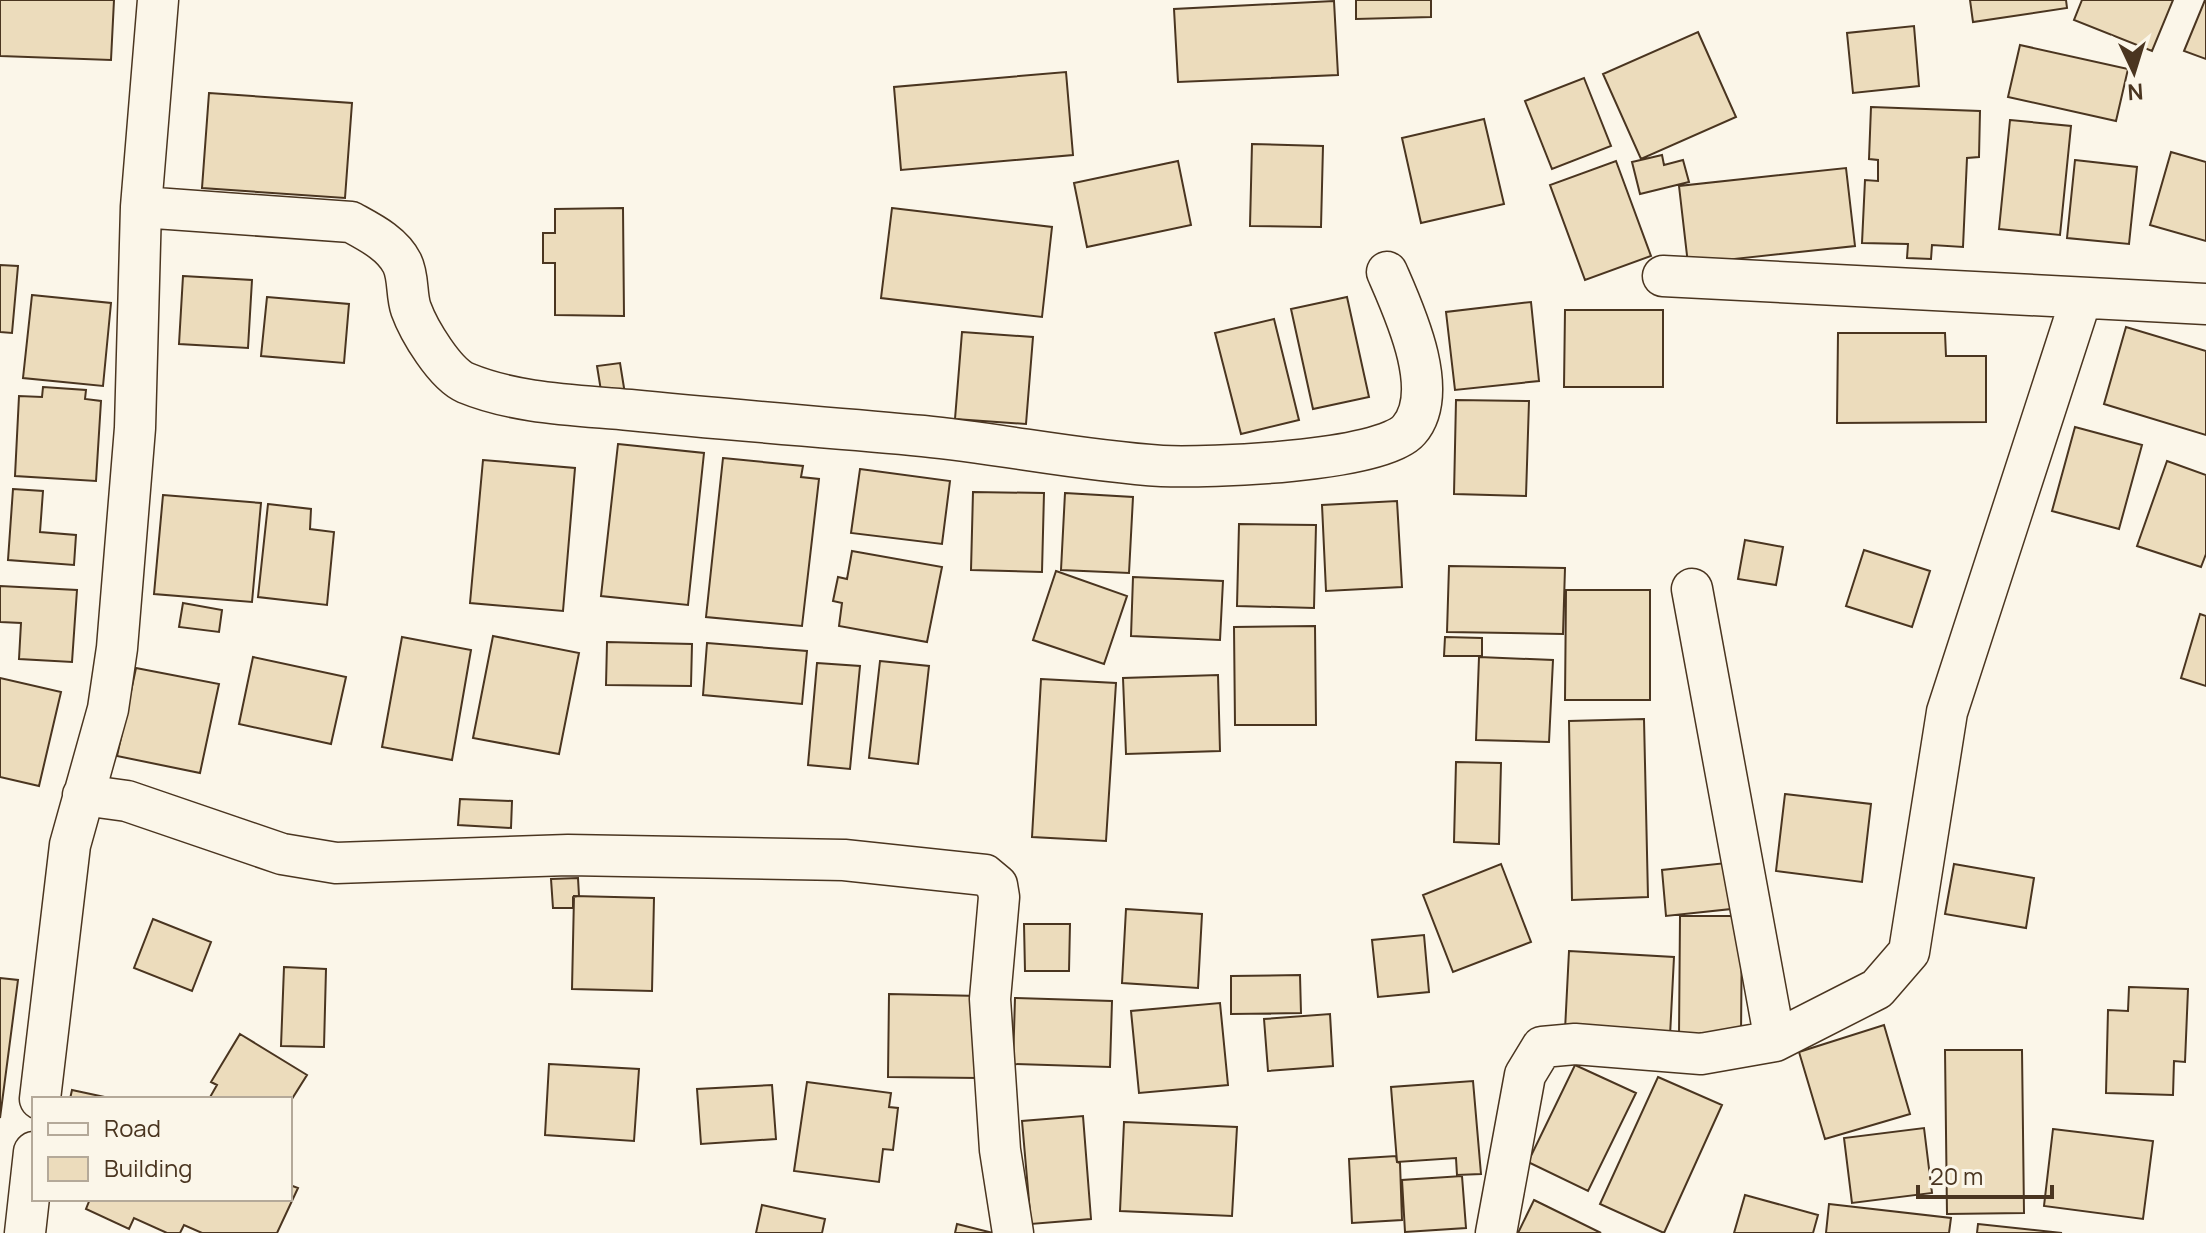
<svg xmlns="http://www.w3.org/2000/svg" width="2206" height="1233" font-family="Manrope,sans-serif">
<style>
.building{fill:#ecdcbc;stroke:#4a3520;stroke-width:2}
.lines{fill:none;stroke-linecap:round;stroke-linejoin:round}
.street-casing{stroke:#4a3520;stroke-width:43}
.street{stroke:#fbf6e9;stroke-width:40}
</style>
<rect width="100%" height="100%" fill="#fbf6e9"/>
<path class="building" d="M0,0h114l-3,60 -111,-4z
M1356,0h75v17l-75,2z
M1970,0h96l1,8 -94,14z
M2082,0h91l-21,51 -78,-31z
M2205,0h1v59l-22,-8z
M1334,1l4,74 -160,7 -4,-73z
M1914,26l5,60 -66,7 -6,-60z
M1698,32l38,85 -95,42 -38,-85z
M2020,45l108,24 -12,52 -108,-24z
M1066,72l7,83 -172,15 -7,-83z
M1584,78l27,68 -59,23 -27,-68z
M209,93l143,10 -7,95 -143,-10z
M1871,107l109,4 -1,46 -12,1 -4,89 -31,-2 -1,14 -24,-1 1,-14 -46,-1 3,-63 13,1v-21l-9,-1z
M1484,119l20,85 -83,19 -19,-85z
M2010,120l61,6 -11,109 -61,-6z
M1252,144l71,2 -2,81 -71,-1z
M2171,152l35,10v79l-56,-16z
M1662,155l2,10 19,-5 6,22 -49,12 -8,-32z
M2075,160l62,7 -8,77 -62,-6z
M1178,161l13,64 -104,22 -13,-64z
M1616,161l35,95 -66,24 -35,-95z
M1846,168l9,78 -167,18 -9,-78z
M623,208l1,108 -69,-1v-52h-12v-30h12v-24z
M892,208l160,19 -10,90 -161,-19z
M0,265l18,1 -6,67 -12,-1z
M183,276l69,4 -4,68 -69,-4z
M32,295l79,8 -8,83 -80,-8z
M267,297l82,7 -5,59 -83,-7z
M1347,297l22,100 -56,12 -22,-100z
M1531,302l8,79 -84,9 -9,-78z
M1565,310h98v77h-99z
M1274,319l25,101 -58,14 -26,-101z
M2126,327l80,24v84l-102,-31z
M962,332l71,5 -7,87 -71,-5z
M1838,333h107l1,23h40v66l-149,1z
M620,363l5,31 -23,3 -5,-31z
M43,387l43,3 -1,9 16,2 -5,80 -81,-5 4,-80 23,1z
M1456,400l73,1 -3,95 -72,-2z
M2075,427l67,18 -23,84 -67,-18z
M618,444l86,9 -16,152 -87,-9z
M723,458l80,8 -2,11 18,2 -17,147 -96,-9z
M483,460l92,8 -12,143 -93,-8z
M2167,461l39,14v79l-5,13 -64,-21z
M860,469l90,12 -8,63 -91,-11z
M13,489l30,2 -3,41 36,3 -2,30 -66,-5z
M973,492l71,1 -2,79 -71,-2z
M1065,493l68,4 -4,76 -68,-3z
M163,495l98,8 -9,99 -98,-8z
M1397,501l5,86 -76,4 -4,-86z
M268,504l43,5 -1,20 24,3 -7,73 -69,-8z
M1239,524l77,1 -2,83 -77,-2z
M1745,540l38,7 -7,38 -38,-6z
M1864,550l66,21 -18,56 -66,-21z
M852,551l90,16 -15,75 -88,-16 3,-23 -9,-2 5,-24 9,2z
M1449,566l116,2 -2,66 -116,-2z
M1056,571l71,25 -23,68 -71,-24z
M1133,577l90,4 -3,59 -89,-4z
M0,586l77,4 -5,72 -53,-3 2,-36 -21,-1z
M1566,590h84v110h-85z
M183,603l39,7 -3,22 -40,-5z
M2200,614l6,2v70l-25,-8z
M1315,626l1,99h-81l-1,-98z
M493,636l86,17 -20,101 -86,-16z
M402,637l69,13 -19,110 -70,-13z
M1445,637l37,1v18h-38z
M607,642l85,2 -1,42 -85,-1z
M707,643l100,8 -5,53 -99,-9z
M253,657l93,20 -15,67 -92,-20z
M1479,657l74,3 -4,82 -73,-2z
M880,661l49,5 -11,98 -49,-6z
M817,663l43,3 -10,103 -42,-4z
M136,668l83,16 -19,89 -83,-17z
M1218,675l2,76 -94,3 -3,-76z
M0,678l61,14 -22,94 -39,-9z
M1041,679l75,4 -10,158 -74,-4z
M1644,719l4,178 -76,3 -3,-179z
M1456,762l45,1 -2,81 -45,-2z
M1785,794l86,10 -9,78 -86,-11z
M460,799l52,2 -1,27 -53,-3z
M1726,863l5,46 -65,7 -4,-46z
M1501,864l30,78 -78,30 -30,-77z
M1954,864l80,14 -8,50 -81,-14z
M578,878l1,18 -6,1v11h-20l-2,-29z
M574,896l80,2 -2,93 -80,-2z
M1126,909l76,5 -4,74 -76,-5z
M1680,916h62l-1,120h-62z
M153,919l58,23 -19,49 -58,-23z
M1024,924h46l-1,47h-44z
M1424,935l5,57 -51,5 -6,-57z
M1569,951l105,6 -4,79 -105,-6z
M284,967l42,2 -2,78 -43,-1z
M1300,975l1,38 -70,1v-38z
M0,978l18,2 -18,138z
M2129,987l59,2 -3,73 -11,-1 -1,34 -67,-2 2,-83 20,1z
M889,994l91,2 -1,82 -91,-1z
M1015,998l97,3 -2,66 -97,-3z
M1220,1003l8,82 -89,8 -8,-82z
M1330,1014l3,52 -65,5 -4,-52z
M1884,1025l26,89 -85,25 -26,-87z
M240,1034l67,41 -17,27v-3h-81l8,-14 -6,-3z
M1945,1050h77l2,163 -77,1z
M549,1064l90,5 -5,72 -89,-6z
M1575,1065l61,28 -48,98 -60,-29z
M1658,1077l64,28 -58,128 -64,-29z
M1473,1081l8,93 -24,1 -1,-17 -59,4 -6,-75z
M807,1082l84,11 -2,14 9,1 -5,42 -10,-1 -4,33 -85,-11z
M772,1085l4,54 -75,5 -4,-55z
M72,1090l42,9h-44z
M1083,1116l8,103 -60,5 -9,-103z
M1124,1122l113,5 -5,89 -112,-5z
M1924,1128l8,65 -80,10 -8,-65z
M2053,1129l100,12 -10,78 -99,-13z
M1396,1156l1,6 3,1 2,57 -50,3 -3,-64z
M1462,1176l4,52 -61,4 -3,-52z
M290,1185l8,3 -21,45h-75l-18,-8 -4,8h-13l-33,-15 -5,11 -43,-20 4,-10h200z
M1745,1195l73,20 -5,18h-79z
M1534,1200l67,33h-83z
M1829,1204l122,14 -2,15h-123z
M762,1205l63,14 -3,14h-66z
M957,1224l36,9h-38z
M1978,1224l84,9h-85z"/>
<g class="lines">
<g class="street-casing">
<path id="street" d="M141,207l210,15c18,10 41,21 51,41 7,14 4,32 9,46 8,22 34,65 55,74 51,21 110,22 164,27 98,10 196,17 293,26 80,8 159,25 239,30 45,2 220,-4 247,-36 33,-38 -5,-119 -22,-158
M1663,276l543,28
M1692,589l83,452
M83,795l44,6 155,53 54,9 232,-8 276,5 141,15 12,10 2,12 -9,102 10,151 13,83
M40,1099l30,-254 38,-136 9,-61 18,-220 6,-221 17,-207
M25,1233l9,-81
M1496,1233l29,-158 17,-28 33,-3 126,10 74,-13 102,-52 32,-37 38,-240 134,-413"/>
</g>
<use href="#street" class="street"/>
</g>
<rect x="32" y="1097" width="260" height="104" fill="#fbf6e9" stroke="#b4a999" stroke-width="2"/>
<rect x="48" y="1123" width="40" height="12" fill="#fbf6e9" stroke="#b4a999" stroke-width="2"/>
<text x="104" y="1137" font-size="24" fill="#4a3520">Road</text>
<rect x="48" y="1157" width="40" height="24" fill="#ecdcbc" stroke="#b4a999" stroke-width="2"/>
<text x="104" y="1177" font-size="24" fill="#4a3520">Building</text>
<g transform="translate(2134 72) rotate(176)" stroke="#fbf6e9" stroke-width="6" paint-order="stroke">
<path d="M0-6L14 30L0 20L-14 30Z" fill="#4a3520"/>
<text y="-12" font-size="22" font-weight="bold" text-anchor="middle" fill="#4a3520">N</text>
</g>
<path d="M1918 1185v12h134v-12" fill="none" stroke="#4a3520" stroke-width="4"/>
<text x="1930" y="1185" font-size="24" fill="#4a3520" stroke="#fbf6e9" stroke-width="6" paint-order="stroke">20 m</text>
</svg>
